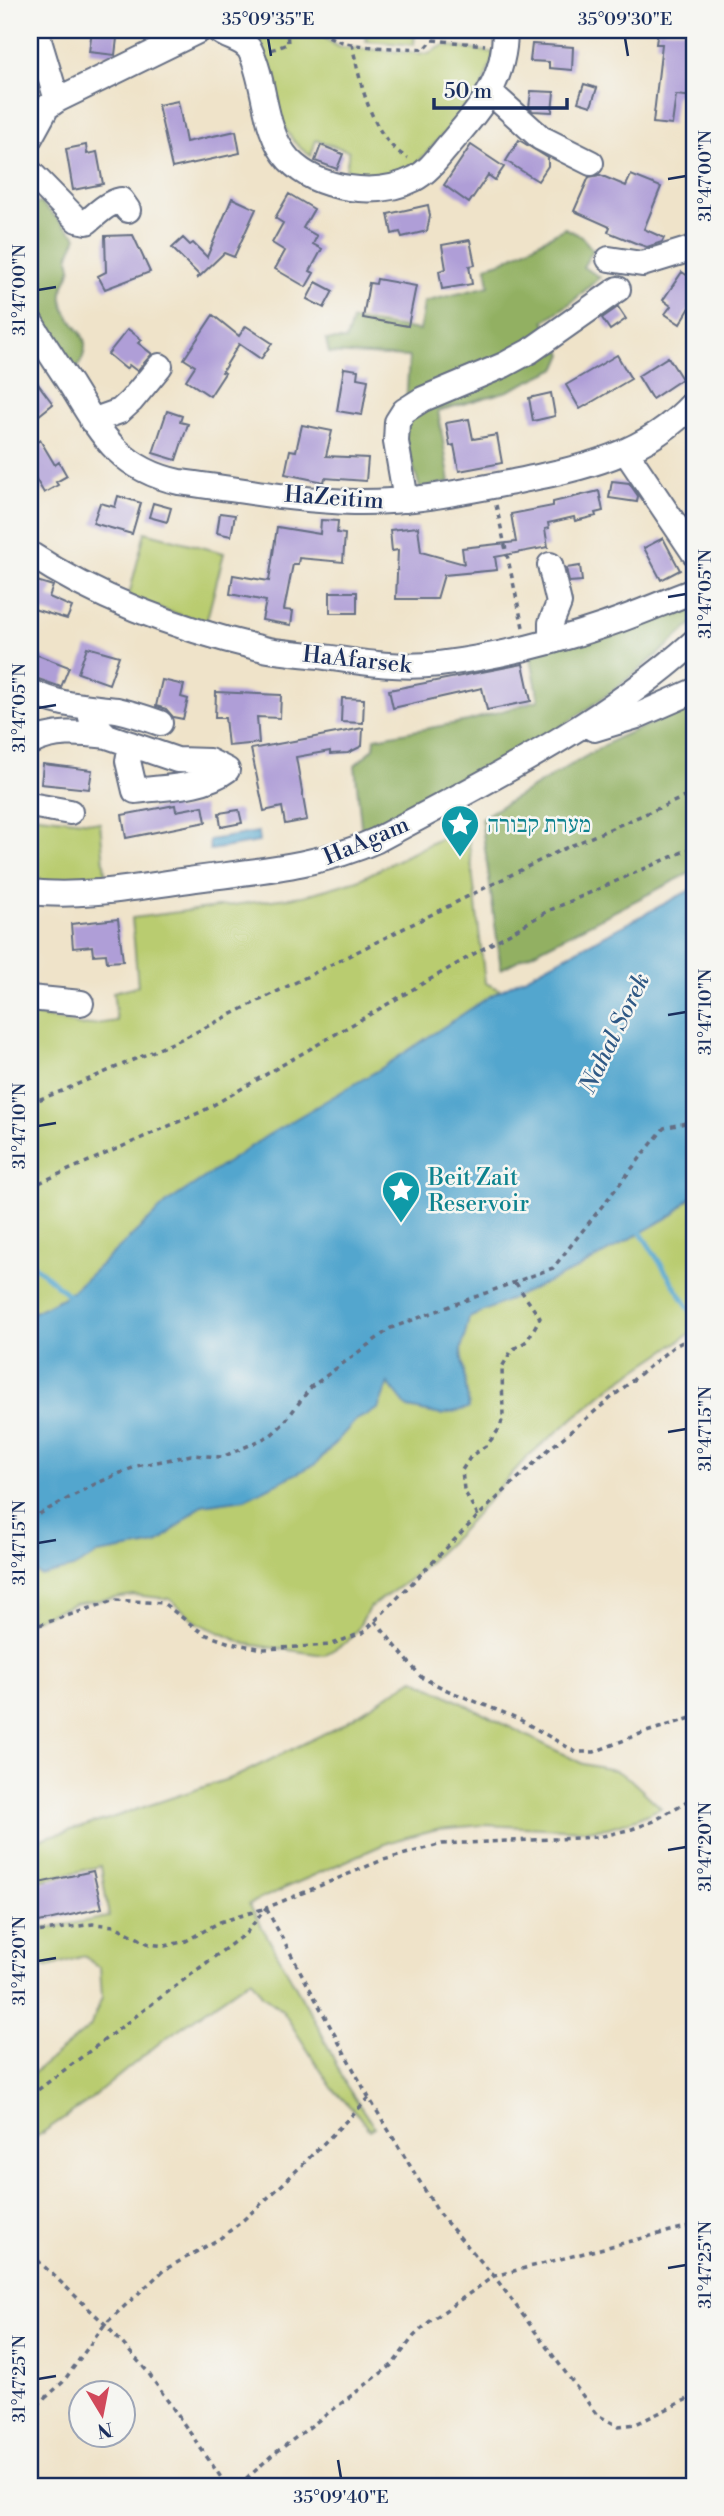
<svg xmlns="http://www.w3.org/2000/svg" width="724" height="2516" font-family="'Libre Bodoni','Frank Ruhl Libre',serif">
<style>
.green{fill:#b9cc6f;stroke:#6a7e66;stroke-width:2}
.forest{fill:#92b062;stroke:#567060;stroke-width:2}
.water{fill:#53a6ce;stroke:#376a96;stroke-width:2}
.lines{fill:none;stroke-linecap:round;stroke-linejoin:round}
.stream{stroke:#53a6ce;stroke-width:5}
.building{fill:#af9ed7}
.minor-casing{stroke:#656e83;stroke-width:28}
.path{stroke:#656e83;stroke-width:3.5;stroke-dasharray:5 5;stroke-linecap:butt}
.minor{stroke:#fff;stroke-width:24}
.ticks{fill:none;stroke:#1b2f5e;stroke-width:2.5}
.labels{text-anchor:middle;stroke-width:5;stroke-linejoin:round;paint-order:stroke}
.street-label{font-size:23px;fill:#1b2f5e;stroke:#f6f6f2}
.culture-label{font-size:23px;fill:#0d838f;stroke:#f6f6f2;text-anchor:start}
.water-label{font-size:24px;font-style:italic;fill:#2f5985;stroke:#f6f6f2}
.neatline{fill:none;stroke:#1b2f5e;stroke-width:2.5}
.ticks-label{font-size:18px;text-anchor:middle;fill:#1b2f5e}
</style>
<rect width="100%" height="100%" fill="#f6f6f2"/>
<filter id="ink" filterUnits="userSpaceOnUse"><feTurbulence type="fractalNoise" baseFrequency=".0143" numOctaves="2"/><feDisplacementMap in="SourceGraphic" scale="14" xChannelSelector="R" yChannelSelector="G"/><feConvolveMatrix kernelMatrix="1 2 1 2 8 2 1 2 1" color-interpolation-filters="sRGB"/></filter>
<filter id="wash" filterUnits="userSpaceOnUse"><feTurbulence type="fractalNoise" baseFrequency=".00686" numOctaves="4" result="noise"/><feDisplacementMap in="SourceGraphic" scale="28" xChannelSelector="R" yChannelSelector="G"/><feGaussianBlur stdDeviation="1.57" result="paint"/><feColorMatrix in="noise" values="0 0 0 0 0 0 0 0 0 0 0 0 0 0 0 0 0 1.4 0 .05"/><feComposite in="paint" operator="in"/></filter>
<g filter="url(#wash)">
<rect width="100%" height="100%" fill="#efe3c9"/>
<path class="green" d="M248,30h65l25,17 90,7 16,-9 51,8 -16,41 -66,74 -15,8 -53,1 4,-26 -33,-11 -5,16c-52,-33 -24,-91 -63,-126z
M365,30h50l-1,15 -48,-4z
M145,532l79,21 -18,70 -78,-24z
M30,815l70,8 6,60h-76z
M467,825l18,158 199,88h10v260l-82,55 -85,71 -70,78 -44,42 -44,31 -12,22 -10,12 -23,13 -78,-11 -48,-21 -28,-24 -36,-4 -60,9 -44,17v-607l53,12 34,-5 -4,-29 25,-6 -6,-68 171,-22 55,-16z
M414,1679l169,85 31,6 16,9 31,29 -25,11 -29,9 -24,2 -99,-5 -47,4 -48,13 -140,62 70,124 27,57 28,42 -5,3 -11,-15 -26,-27 -50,-78 -20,-15 -11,-16 -88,61 -76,62 -57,39v-65l60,-49 12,-30 -2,-29 -16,-12 -36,11 -18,-6v-30l79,-14 -8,-51 -71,17v-41l75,-22 132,-44 103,-50z"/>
<path class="forest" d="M41,203l36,34c-2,6 -8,14 -8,20 0,4 2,7 2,11 -2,10 -11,20 -9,31 5,33 40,32 13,73l-45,-74v-90l3,-4z
M565,228l16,8 12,14 -10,17 17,10 -28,25 -28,19 19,33 -6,14 -49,23 -70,20 12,71 -30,6 -16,-51 5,-80 -80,-4 -3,-13h20l6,-20 68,10 4,-28 65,-16 -3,-20 18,-5z
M694,600v22c-34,32 -69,61 -108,88 -70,48 -149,85 -224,125l-7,-70 19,-17 1,-10 93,-17 71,-21 -9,-47z
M694,705v166l-193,98 -20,-151 136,-80z"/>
<path class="water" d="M258,832l1,10 -49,8 -1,-10z
M694,888v306l-20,20 -95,54 -110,50 -8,33 8,57 -28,7 -33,-7 -20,-25 -10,26 -22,11 -40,44 -71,35 -43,6 -45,39 -59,10 -25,14 -32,8 -8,-7 -3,1v-256l38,-19 100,-93 100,-67 112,-66 110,-73z"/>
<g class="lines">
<path class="stream" d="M636,1229l5,4 53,83
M30,1262l43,37"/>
</g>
<g id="blocks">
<path class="building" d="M92,30h26l-3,25 -26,-3z
M658,30h36v67l-18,-2 -4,30 -19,-2 9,-79h-6z
M532,44l41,3 -1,23 -23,-2v-6l-19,-1z
M584,84l13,4 -6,18 -13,-4z
M531,91l23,1 -2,20 -19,-1 -4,-3z
M178,101l8,41 50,-11 4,22 -68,15 -14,-63z
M519,140l29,18v8l-10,15 -32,-20z
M86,145l1,9 10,-2 6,32 -30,6 -7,-41z
M321,145l22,9 -6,15 -22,-8z
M471,145l33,22 -9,13 -7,-5 -19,28 -25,-18z
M600,175l26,11 5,-11 30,12 -17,42 20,9 -2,4 -15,5 -9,-3 -30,-12 2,-5 -36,-16 15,-34z
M289,194l25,15 -11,19 14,8 -4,8 9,5 -12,22 4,2 -8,14 -31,-18 10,-18 -13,-8 11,-20 -8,-5z
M232,198l24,11 -22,48 -10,-4 -27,26 2,-4 -27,-27 11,-10 7,7 3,-2 14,14z
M428,205l2,11 -3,15 -25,6 -2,-5 -8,2 -4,-20z
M133,235l17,37 -45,17 -7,-13 8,-4 -1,-36z
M470,240l5,25 -6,1 3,18 -30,5 -3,-18 7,-2 -4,-24z
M682,272l12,8v21l-14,23 -15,-10 6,-8 -8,-6z
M377,279l39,7 -8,40 -45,-8 6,-35 7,1z
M316,282l17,9 -9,17 -17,-9z
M618,307l8,12 -16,11 -8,-12z
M213,315l26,21 7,-10 26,17 -11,16 -22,-15 -17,28 3,1 -15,23 -24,-16 9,-14 -11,-7z
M128,329l14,11 -4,3 14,11 -15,17 -8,-6 -3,4 -18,-15z
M617,355l14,24 -51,30 -14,-24z
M668,357l14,22 -30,20 -14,-23z
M344,368l14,2 -1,8 11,2 -6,35 -25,-4z
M30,373l23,31 -15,12 -8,-12z
M551,393l4,23 -22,5 -4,-23z
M167,411l15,5 -2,6 8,2 -12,36 -23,-7z
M469,419l4,20 24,-4 5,28 -43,8 -5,-26 -4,1 -4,-23z
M302,425l30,6 -6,25 42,2 -2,23 -41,-3 -1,4 -39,-8 5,-24 6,1z
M40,440l15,25 4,-3 8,14 -11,6 2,3 -14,8 -14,-24v-22z
M612,481l17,2 9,13 -1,6 -28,-4z
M599,491l4,20 -8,2 1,3 -21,5 -1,-4 -26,6 1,5 -4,1 3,18 -53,10 2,13 -53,5 -7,24h-41l2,-49 -6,1 -2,-21 28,-3 3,25 43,12 -2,-16 54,-6 -5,-28 42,-8v-4z
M118,496l23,7 -9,31 -39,-11 7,-20 15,4z
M153,503l18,5 -4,14 -18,-5z
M220,513l15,2 -4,21 -14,-3z
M321,520l17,1 -1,12 8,1 -2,28 -44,-4 -1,6h-5l-9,46 9,1 -2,14 -29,-5 4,-19 -36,-7 3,-19 36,6 8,-54 43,7z
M663,538l17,32 -19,10 -17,-32z
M580,566l2,15 -13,1 -3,-14z
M30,579l23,7 -4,11 23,10 -5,12 -37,-11z
M330,592h27v21h-27z
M87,647l32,9 -10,28 -31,-11z
M30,652l39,15 -8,20 -31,-11z
M523,664l8,37 -44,9 -5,-22 -89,20 -4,-18z
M162,680l22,5 -3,12 7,2 -5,20 -10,-2 -7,-8 -10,-3z
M216,692l65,3 -1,23 -23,-1 2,26 -31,3 -3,-28h-10z
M342,698l22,1 -1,24 -22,-1z
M363,728l-1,18 -14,7 -18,1v-3l-34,6 11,63 -22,4 -3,-17 -18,4 -13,-62z
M43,764l49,6 -3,19 -48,-5z
M175,805l1,6 27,-5 3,16 -80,16 -4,-23z
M239,810l3,13 -21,4 -2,-14z
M118,919l5,42 -16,1 -1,-8 -13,1 -1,-9 -19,2 -2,-24z
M93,1871l9,37 -72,16v-39z"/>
</g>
</g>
<g filter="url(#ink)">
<use href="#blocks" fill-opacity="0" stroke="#656e83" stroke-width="2"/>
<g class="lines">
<g class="minor-casing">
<path id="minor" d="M218,30c10,9 24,8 32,20 17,35 12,80 39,110 29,30 88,38 125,19 14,-7 24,-21 34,-33 32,-38 57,-64 57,-116
M37,34l20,66
M491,93l50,45 50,25
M30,138l17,-31 10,-7 143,-70
M30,172l47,48 10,2c11,-9 20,-19 34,-22l7,10
M609,259l33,5 52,-16
M30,321c13,22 27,43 41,64 30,49 48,84 108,97 58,7 117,19 175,20 53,1 103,-9 154,-19 69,-14 137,-26 186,-81
M92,421l28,-10 11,-10 29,-35
M626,452l68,101
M406,500l-10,-58 1,-20 7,-11 19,-12 81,-34 26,-14 88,-62
M30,554c70,46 149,75 230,94 18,5 39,5 58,8 41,6 80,13 121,8 56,-7 113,-21 166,-39 30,-10 59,-23 89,-34
M550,565l9,38 -8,20v18
M30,691c27,15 57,15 87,19 14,3 29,8 43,13
M89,709l3,12 15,15 70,24 32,1 18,9c-24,18 -63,17 -92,21l-7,-30 3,-17
M594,729l43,-13 57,-25
M30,743c24,-13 50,-10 77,-7
M30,805l40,7
M30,892c53,6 106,-5 159,-12 64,-9 129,-13 188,-40 110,-59 223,-114 317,-198
M30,998l51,5"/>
</g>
<path class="path" d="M321,30c18,21 77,17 104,19l8,-9 52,5
M352,44c8,37 19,95 56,114
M271,50l17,-6 -1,-14
M496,505l27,122
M30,1103l32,-12 124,-54 375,-187 133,-57
M30,1187l173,-76 345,-200 146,-64
M478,1516l-14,-26 -2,-20 9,-14 16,-11 13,-17 3,-12 -1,-49 10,-17 15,-9 13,-23 -25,-36
M30,1519l65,-35 42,-18 54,-11 31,2 30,-13 19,-9 12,-11 28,-37 80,-59 162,-60 111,-140 30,-7
M375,1621l46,56 28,14 68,27 59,34h18l46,-18 54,-17
M30,1628l85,-28 48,3 41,31 26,9 34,6 66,-4 34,-13 114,-116 70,-66 125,-103 21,-11
M30,1933l63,-9 22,2 34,18 16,2 21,-5 34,-19 46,-14 103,190 71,117 54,61 103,139 22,11 17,-2 58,-28
M30,2096l216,-163 20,-25 114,-47 62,-17 157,-7 33,-8 22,-8 40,-24
M30,2253l75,71 42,47 80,115
M30,2412l33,-30 42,-58 59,-54 55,-31 21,-16 44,-40 85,-85
M239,2486l31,-29 122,-92 22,-29 15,-14 65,-46 200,-51"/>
<use href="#minor" class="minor"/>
</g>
</g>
<path class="ticks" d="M268,38l3,18M625,38l3,18M668,179l18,-3M38,290l18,-3M668,597l18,-3M38,708l18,-3M668,1015l18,-3M38,1126l18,-3M668,1432l18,-3M38,1543l18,-3M668,1850l18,-3M38,1961l18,-3M668,2268l18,-3M38,2379l18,-3M338,2460l3,18"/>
<defs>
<g id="sight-pin" transform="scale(2.0125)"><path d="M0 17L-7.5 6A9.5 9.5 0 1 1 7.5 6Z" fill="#0f9aa8" stroke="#f6f6f2"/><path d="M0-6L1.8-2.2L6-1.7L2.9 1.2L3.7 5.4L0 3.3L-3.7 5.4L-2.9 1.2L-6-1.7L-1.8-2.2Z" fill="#fff"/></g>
</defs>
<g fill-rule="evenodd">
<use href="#sight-pin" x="460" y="824"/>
<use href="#sight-pin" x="401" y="1190"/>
</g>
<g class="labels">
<g class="street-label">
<text transform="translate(334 497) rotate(4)" y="8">HaZeitim</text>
<text transform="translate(357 659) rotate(6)" y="8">HaAfarsek</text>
<text transform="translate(366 840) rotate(-23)" y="8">HaAgam</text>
</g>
<g class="culture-label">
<text x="487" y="832">מערת קבורה</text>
<text x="428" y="1185">Beit Zait<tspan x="428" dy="26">Reservoir</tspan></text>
</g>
<g class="water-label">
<text transform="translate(614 1033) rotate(-64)" y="8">Nahal Sorek</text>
</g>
</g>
<rect width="724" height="2516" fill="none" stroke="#f6f6f2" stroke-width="77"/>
<g transform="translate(102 2414) rotate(170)"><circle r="33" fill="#f6f6f2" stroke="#9ea6b7" stroke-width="2"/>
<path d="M0-5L12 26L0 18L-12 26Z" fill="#d1495b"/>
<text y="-10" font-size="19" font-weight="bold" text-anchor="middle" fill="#1b2f5e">N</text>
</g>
<path d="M434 98v10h133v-10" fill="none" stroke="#1b2f5e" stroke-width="3.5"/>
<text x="444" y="98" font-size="21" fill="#1b2f5e" stroke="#f6f6f2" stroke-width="5" paint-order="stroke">50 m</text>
<rect x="38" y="38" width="648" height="2440" class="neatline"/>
<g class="ticks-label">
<text x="268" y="25">35°09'35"E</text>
<text x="625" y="25">35°09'30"E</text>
<text transform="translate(705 176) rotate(-90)" y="6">31°47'00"N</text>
<text transform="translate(19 290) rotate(-90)" y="6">31°47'00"N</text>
<text transform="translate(705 594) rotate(-90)" y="6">31°47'05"N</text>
<text transform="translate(19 708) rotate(-90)" y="6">31°47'05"N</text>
<text transform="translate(705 1012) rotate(-90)" y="6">31°47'10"N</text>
<text transform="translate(19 1126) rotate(-90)" y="6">31°47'10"N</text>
<text transform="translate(705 1429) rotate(-90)" y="6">31°47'15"N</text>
<text transform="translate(19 1543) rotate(-90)" y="6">31°47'15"N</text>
<text transform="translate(705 1847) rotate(-90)" y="6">31°47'20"N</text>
<text transform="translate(19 1961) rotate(-90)" y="6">31°47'20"N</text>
<text transform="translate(705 2265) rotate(-90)" y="6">31°47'25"N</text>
<text transform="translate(19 2379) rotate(-90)" y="6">31°47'25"N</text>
<text x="341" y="2503">35°09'40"E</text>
</g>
</svg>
